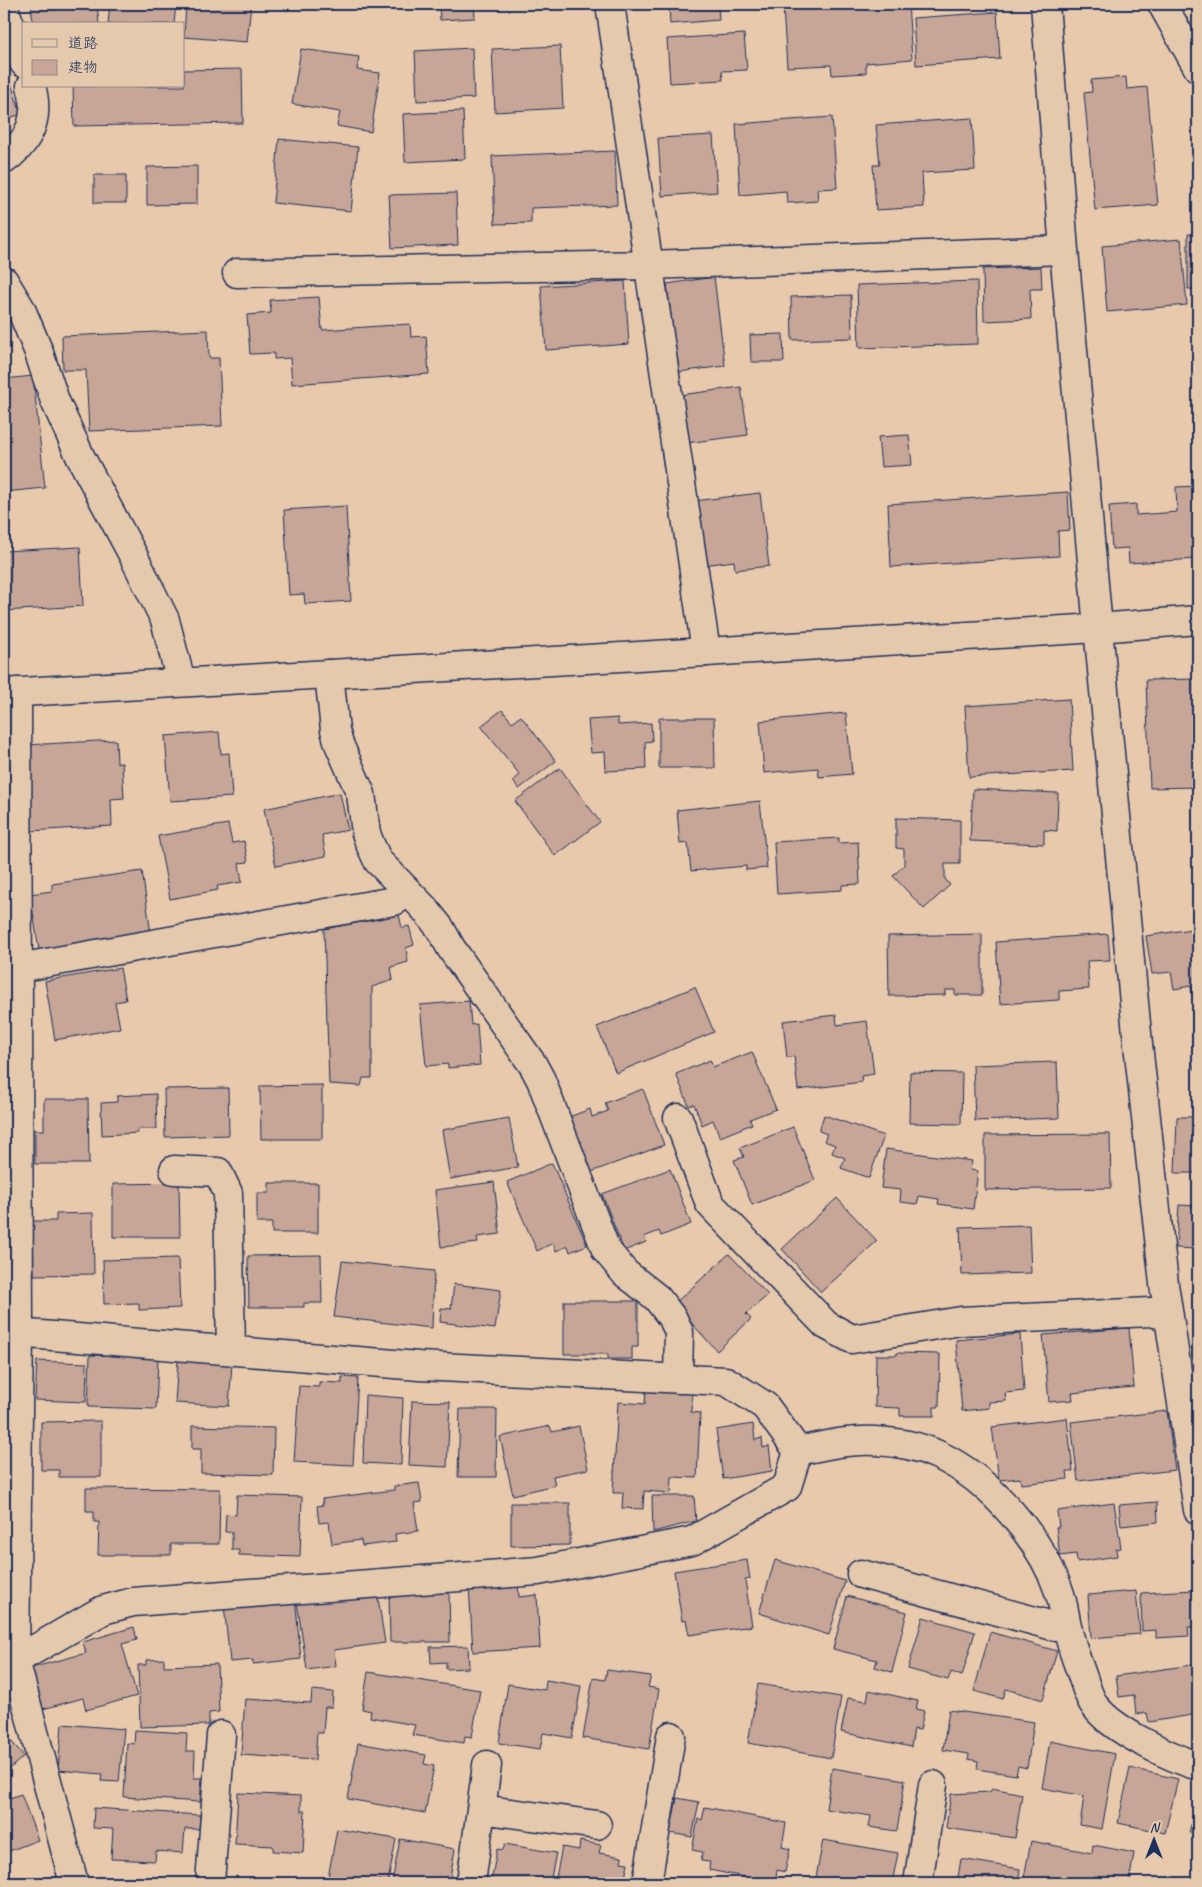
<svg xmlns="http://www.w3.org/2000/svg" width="1202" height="1887" font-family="Caveat,'Klee One',sans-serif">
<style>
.building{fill:#c7a697;stroke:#1b2f5e}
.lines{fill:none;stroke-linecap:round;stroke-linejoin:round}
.minor-casing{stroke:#1b2f5e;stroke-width:31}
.tertiary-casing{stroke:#1b2f5e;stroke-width:31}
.trunk-casing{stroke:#1b2f5e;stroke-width:31}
.minor{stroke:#e5c9ac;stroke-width:28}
.tertiary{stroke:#e5c9ac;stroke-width:28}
.trunk{stroke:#e5c9ac;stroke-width:28}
</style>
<rect width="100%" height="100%" fill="#e9c9ab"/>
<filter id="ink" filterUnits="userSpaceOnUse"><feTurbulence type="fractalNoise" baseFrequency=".02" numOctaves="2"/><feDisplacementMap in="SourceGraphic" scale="10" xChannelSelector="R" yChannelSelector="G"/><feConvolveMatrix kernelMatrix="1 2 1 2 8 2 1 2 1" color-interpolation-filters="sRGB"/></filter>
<g filter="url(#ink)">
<path class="building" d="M31,4h66l2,20h-66z
M110,4h66l-2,20h-66z
M186,4h65l-4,38 -63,-5z
M439,4h35l1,14 -35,2z
M669,4h49l1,16 -49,4z
M844,4h64l4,55 -46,4v10l-34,2 -1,-10 -44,2 -4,-59z
M997,12l3,47 -84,6 -3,-47z
M744,34l3,36 -25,1 1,9 -53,3 -3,-44z
M560,46l3,62 -68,4 -3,-63z
M472,48l2,50 -57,3 -2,-50z
M301,49l58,8 -2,13 23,3 -9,59 -34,-6 3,-14 -48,-8z
M4,63l17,51 -17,6z
M242,69l1,54 -169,3 -1,-40h111v-16z
M1126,77l1,12 20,-2 11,118 -63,5 -11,-117 8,-1 -1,-12z
M463,111l2,48 -60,3 -2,-48z
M832,117l5,71 -20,1 1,12 -31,2 -1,-12 -46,4 -4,-71z
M972,118l3,52 -53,3 2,34 -48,3 -3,-45h7l-4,-40z
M713,135l4,57 -55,4 -4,-58z
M279,139l79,8 -7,64 -78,-8z
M615,151l2,54 -86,3v15l-36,1 -3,-68z
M197,166v38l-50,1v-38z
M94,175h32v28h-32z
M456,193l2,52 -66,3 -3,-53z
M1188,234h10v55h-10z
M1181,239l6,66 -80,7 -5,-66z
M1041,267l1,22h-12l1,30 -47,2 -1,-52z
M714,277l11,89 -47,6 -11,-88z
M625,281l4,63 -83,6 -5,-64z
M977,281l1,63 -119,4 -2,-63z
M851,295l1,43 -60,2 -1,-43z
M319,297l3,33 88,-6 1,13 15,-1 3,38 -137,10 -2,-26 -16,1v-6l-24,1 -3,-39 24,-2 -1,-13z
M208,330l1,28h10l3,68 -133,5 -3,-61h-23l-1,-34z
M783,334l1,28h-33l-1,-27z
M1193,344h5v47h-1z
M33,376l12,112 -41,4v-113z
M741,387l7,48 -62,8 -6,-48z
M909,435l3,30 -31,2 -3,-30z
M1198,486v73l-69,4 -1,-15 -16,1 -3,-43 27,-2v11l41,-3 -1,-25z
M1068,492l2,38 -12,1 1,25 -168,11 -3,-63z
M760,493l9,73 -34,4 -1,-9 -31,4 -9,-64z
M346,506l5,95 -46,3 -1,-10 -15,1 -5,-85z
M80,547l3,59 -79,5v-60z
M1198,679v108l-48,1 -4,-108z
M1069,699l4,72 -104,6 -4,-71z
M502,710l10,12 9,-6 35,45 -37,28 -6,-8 7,-6 -39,-49z
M846,713l6,61 -33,3 -1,-9 -54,5 -4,-52z
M618,718v7l33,-2 1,18 -7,1 1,27 -40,2 -1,-19 -14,1 -3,-33z
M659,718h55l1,50h-56z
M219,732l2,22 8,-1 3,44 -62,4 -5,-65z
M116,740l1,23h5l2,35 -13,1 1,27 -82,5 -4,-86z
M560,768l40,54 -45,34 -40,-55z
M973,789l85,4 -1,38 -13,-1v14l-74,-3z
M340,793l8,37 -26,5 4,21 -50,10 -12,-57z
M760,801l7,67 -21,2v-4l-55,5 -3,-28 -8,1 -3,-34z
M896,818l64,2v44h-15v15l5,6 -26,24 -31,-33 11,-11v-16l-8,-1z
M228,824l4,19 12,-2 4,21 -9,1 3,19 -25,4 1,4 -48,9 -12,-63z
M839,838v5l19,-1 2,42 -18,1v5l-65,4 -3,-52z
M142,871l9,63 -112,16 -9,-56 22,-3v-7z
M399,915l3,13 7,-2 5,19 -8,3 2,14 -17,5 2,13 -21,7v91h-9l-2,8 -32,-2 -5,-155z
M1198,928v66l-6,1 -1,-9 -17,3 -3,-17 -19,2 -6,-38z
M982,934v61h-27v-5h-10v5l-56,1 -1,-60z
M1108,934l2,26 -23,1 2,28 -30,2v9l-59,4 -4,-62z
M120,968l6,32 -11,2 5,26 -65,12 -10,-59z
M695,987l19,45 -98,41 -19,-46z
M469,1001l2,24 6,-1 3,41 -32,3v-4l-22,2 -6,-61z
M836,1015l1,10 30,-4 7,53 -13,2 1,6 -64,8 -4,-34 -7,2 -4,-37z
M1195,1028h3v41h-4z
M752,1052l24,57 -26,10 2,5 -32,13 -7,-17 -11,5 -8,-21 -5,2 -13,-32 34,-14 3,7z
M1057,1062l2,56 -84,3 -2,-56z
M910,1072l52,1 -1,51 -52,-1z
M322,1085v54h-61l-1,-53z
M228,1088l1,47 -64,2 -1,-48z
M643,1089l21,56 -73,27 -22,-55 21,-8 2,8 16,-6 -3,-8z
M156,1094l1,35h-19v4l-36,2 -1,-32 16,-1v-6z
M44,1099h44l1,65h-54v-34h9z
M824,1115l60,21 -15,42 -28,-10 4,-10 -13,-5 3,-8 -11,-4 3,-7 -8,-3z
M1177,1117h21l-1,56h-22z
M509,1118l9,49 -68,12 -8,-49z
M793,1127l22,53 -63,25 -18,-45 10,-3 -4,-9z
M1110,1134l1,54 -126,2v-55z
M886,1149l86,12 -2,9 8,1 -5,38 -35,-5 1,-5 -20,-3 -2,8 -17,-2 1,-12 -20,-2z
M552,1163l35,82 -17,7 -2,-6 -12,5 -3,-8 -16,8 -30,-69z
M670,1169l21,55 -30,12 -2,-5 -15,6 2,5 -22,9 -22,-57z
M494,1182l6,52 -23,3 1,6 -37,4 -6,-57z
M179,1183l1,54h-67v-53z
M269,1183h49v50h-46v-10h-15v-30h12z
M837,1198l40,43 -56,51 -39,-43z
M1179,1205l19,1v43l-22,-1z
M93,1213l1,61 -60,1 -1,-54h23v-7z
M1029,1225l2,48 -69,2 -2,-48z
M729,1254l39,41 -22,19 5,5 -34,32 -43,-47z
M321,1255l1,48h-18v4h-55l-1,-51z
M178,1258l2,50 -41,2v-7l-35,1 -1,-44z
M342,1261l92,10 -2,57 -98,-11z
M454,1284l47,6 -6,39 -55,-7 1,-14 10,1z
M564,1301h74v46h-6v12h-24v-5h-44z
M1129,1328l5,59 -62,6 1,7 -24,2 -6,-67z
M1020,1334l4,57 -19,2 1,8 -17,1v6l-27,3 -6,-71z
M897,1353l43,1 -1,53h-5v9h-34v-8l-25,-1 1,-52h21z
M90,1355l68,2 -2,52 -68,-2z
M178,1360l54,3 -3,43 -54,-3z
M37,1361l50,2 -1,39 -51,-2z
M342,1377l16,1 -5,87 -59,-3 5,-76 20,1v-5l23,1z
M646,1389l46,3 -1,20 9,1 -3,65 -25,-1 -1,16 -27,-2 -1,18 -21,-1 1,-15h-10l5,-91 27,2z
M365,1395l38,3 -2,67 -38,-2z
M412,1401l38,1 -3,65 -38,-2z
M460,1409h37l-1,68h-38z
M1167,1411l8,59 -97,11 -7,-59z
M1067,1418l6,53h-6l1,8 -47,5 -1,-6 -21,2 -7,-53z
M101,1421v56h-42v-7h-18v-48z
M753,1424l2,16 7,-2 1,10 6,-2 3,25 -49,8 -7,-49z
M192,1426l82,2 -1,47 -72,-2v-24h-9z
M550,1426l2,6 27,-6 9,43 -35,7 2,9 -42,10 -13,-58z
M419,1483l3,19 -8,1 4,28 -23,3 1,8 -34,4 -1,-6 -29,4 -3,-22 -10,1 -2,-17 6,-1 -1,-6 72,-9v-4z
M86,1488l134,1 -1,55h-48v11h-73l1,-33h-5v-11h-8z
M237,1495l65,2 -2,60 -61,-2v-5h-7v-18h-7l1,-18 10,1z
M652,1496h42l2,25 -43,11z
M1157,1502l1,20 -37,4 -2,-21z
M511,1503h59v42l-59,1z
M1114,1503l7,45 -5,1 1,7 -40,6 -1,-8 -16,2 -4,-29h3l-2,-16z
M747,1560l3,19 -5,1 7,46 -63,9 -3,-15 -4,1 -8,-50z
M775,1560l70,21 -16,54 -70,-22z
M518,1582l1,15 18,-2 3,53 -67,4 -4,-67z
M449,1590l1,52h-60l-1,-51z
M1195,1590v15h3v22h-10l1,9 -33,2v-8l-14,1 -1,-38z
M377,1591l8,52 -51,7 2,16 -29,4 -10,-68z
M1136,1591l4,43 -49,4 -3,-43z
M847,1596l60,16 -15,60 -17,-5 2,-7 -44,-11z
M295,1597l6,62 -48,5v-4l-23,2 -6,-57z
M923,1617l52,15 -13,44 -11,-4 -3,8 -40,-11z
M134,1627l3,13 -15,4 15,52 -51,14 -3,-12 -40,11 -12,-41 55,-15 -3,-11z
M990,1632l67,19 -14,49 -37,-11 -3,10 -29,-8z
M468,1646l1,22 -23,1v-7l-15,1 -1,-16z
M164,1659v7l53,-2 2,48 -10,1v12l-69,2 -2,-62h8v-5z
M1198,1664v50l-49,8 -2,-9 -11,1 -2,-19 -15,2 -3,-21z
M607,1670l44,6 -3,11 11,2 -10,60 -66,-11 10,-60 12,2z
M368,1672l112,18 -8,47 -7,-1 -1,7 -52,-8 3,-10 -45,-8 1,-6 -9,-2z
M546,1680l35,6 -9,52 -29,-5 -3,16 -41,-6 9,-59 37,6z
M758,1684l83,13 -10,61 -83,-15z
M312,1690l21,2 -1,15h-7l-2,26h-6l-2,27 -74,-5 4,-56 66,4z
M869,1690l49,11 -2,8 8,2 -4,19 -6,-1 -3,18 -70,-15 7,-34 19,3z
M949,1710l85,12 -7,46 -9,-2 -2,9 -39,-6 1,-8 -10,-2 1,-5 -26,-4z
M62,1724l62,5 -5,53 -18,-1 1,-7 -44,-4z
M135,1730l52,3 -1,18h9l-1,27h8l-2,24 -76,-5 3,-54 7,1z
M4,1733l20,23 -20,18z
M1050,1741l65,13 -13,75 -22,-4 4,-29 -42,-8z
M358,1743l68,12 -2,9 10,2 -9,47 -77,-14z
M832,1768l73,12 -8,51 -28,-4 2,-11 -45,-7z
M1130,1768l48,11 -13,54 -47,-10z
M992,1788l30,6 -7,44 -69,-10 5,-34 39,-2z
M238,1793l63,3v15h4l-2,42 -30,-2v-5l-38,-2z
M21,1794l17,46 -34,13v-53z
M1198,1797v38l-9,-2z
M677,1798l22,4 -7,35 -22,-4z
M705,1807l81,16 -4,24 8,2 -5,23 -8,-2 -2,13 -66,-13 1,-8 -9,-1 2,-9 -11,-2 6,-31 4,1z
M94,1808l106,7 -1,14h-14l-2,24 -27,-2 -1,10 -44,-2 2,-30 -20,-1z
M337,1829l59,10 -8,43 -9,-2 -1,3h-51z
M400,1839l55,10 -6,34h-57z
M823,1840l75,13 -6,30h-77z
M580,1841l21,4 -2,8 23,4 -1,5 7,1 -4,20h-69l7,-36 17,3z
M1031,1841l61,12 1,-8 41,8 -5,30h-106z
M505,1844l51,9 -6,30h-59l6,-34 6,1z
M961,1859l59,10 -2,14 -10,-1v1h-51z"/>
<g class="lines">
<g class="minor-casing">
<path id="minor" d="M610,4l96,648
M1045,4l19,246 34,378 40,416 26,240 34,226
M4,8l20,55
M4,160c26,-19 36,-43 27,-74
M237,273l412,-8 415,-15
M4,281l17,28 17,41 17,51 26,57 53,99 31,63 16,62
M329,674l6,56 4,14 22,50 5,39 4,11 8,17 46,47 16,20 11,20 82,117 8,15 65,170 19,23 32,25 16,21 6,13 -1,47
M17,692l2,640 -4,328 59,223
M18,968l376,-67 13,-8
M678,1118l32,86 116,121 26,14 109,-18 189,-9 19,4
M174,1170l44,2 10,21 3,157
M4,1332l415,34 307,15 39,25 33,45
M861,1574l207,56
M4,1667l99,-57 30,-8 405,-31 154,-30 95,-54 11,-36c25,-5 52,-12 78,-10 21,1 43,5 62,14 52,24 104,85 122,139 5,16 6,33 11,48 3,12 8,24 12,36 3,9 6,20 12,28 17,24 75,51 103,60
M481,1809l116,16
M210,1883l11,-148
M471,1883l16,-118
M647,1883l24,-147
M918,1883l15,-98"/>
</g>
<g class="tertiary-casing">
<path id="tertiary" d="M4,693l702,-41 392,-24 100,-8"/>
</g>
<g class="trunk-casing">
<path id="trunk" d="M1162,4l36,64"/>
</g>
<use href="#minor" class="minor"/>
<use href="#tertiary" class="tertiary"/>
<use href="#trunk" class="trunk"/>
</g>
</g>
<rect width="1202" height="1887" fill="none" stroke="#e5c9ac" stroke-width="20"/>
<rect x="10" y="10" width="1182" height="1867" fill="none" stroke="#1b2f5e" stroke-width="2" filter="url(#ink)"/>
<rect x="22" y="22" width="162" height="65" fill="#e5c9ac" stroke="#948b8d"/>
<rect x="32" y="39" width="25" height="8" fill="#e5c9ac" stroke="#948b8d"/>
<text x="68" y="48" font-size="15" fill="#1b2f5e">道路</text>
<rect x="32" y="60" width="25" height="15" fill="#c7a697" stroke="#948b8d"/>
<text x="68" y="72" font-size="15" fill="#1b2f5e">建物</text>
<g transform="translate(1154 1840)" stroke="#e5c9ac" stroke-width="4" paint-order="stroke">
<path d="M0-4L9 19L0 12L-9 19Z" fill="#1b2f5e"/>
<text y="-8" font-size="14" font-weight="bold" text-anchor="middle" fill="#1b2f5e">N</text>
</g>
</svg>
